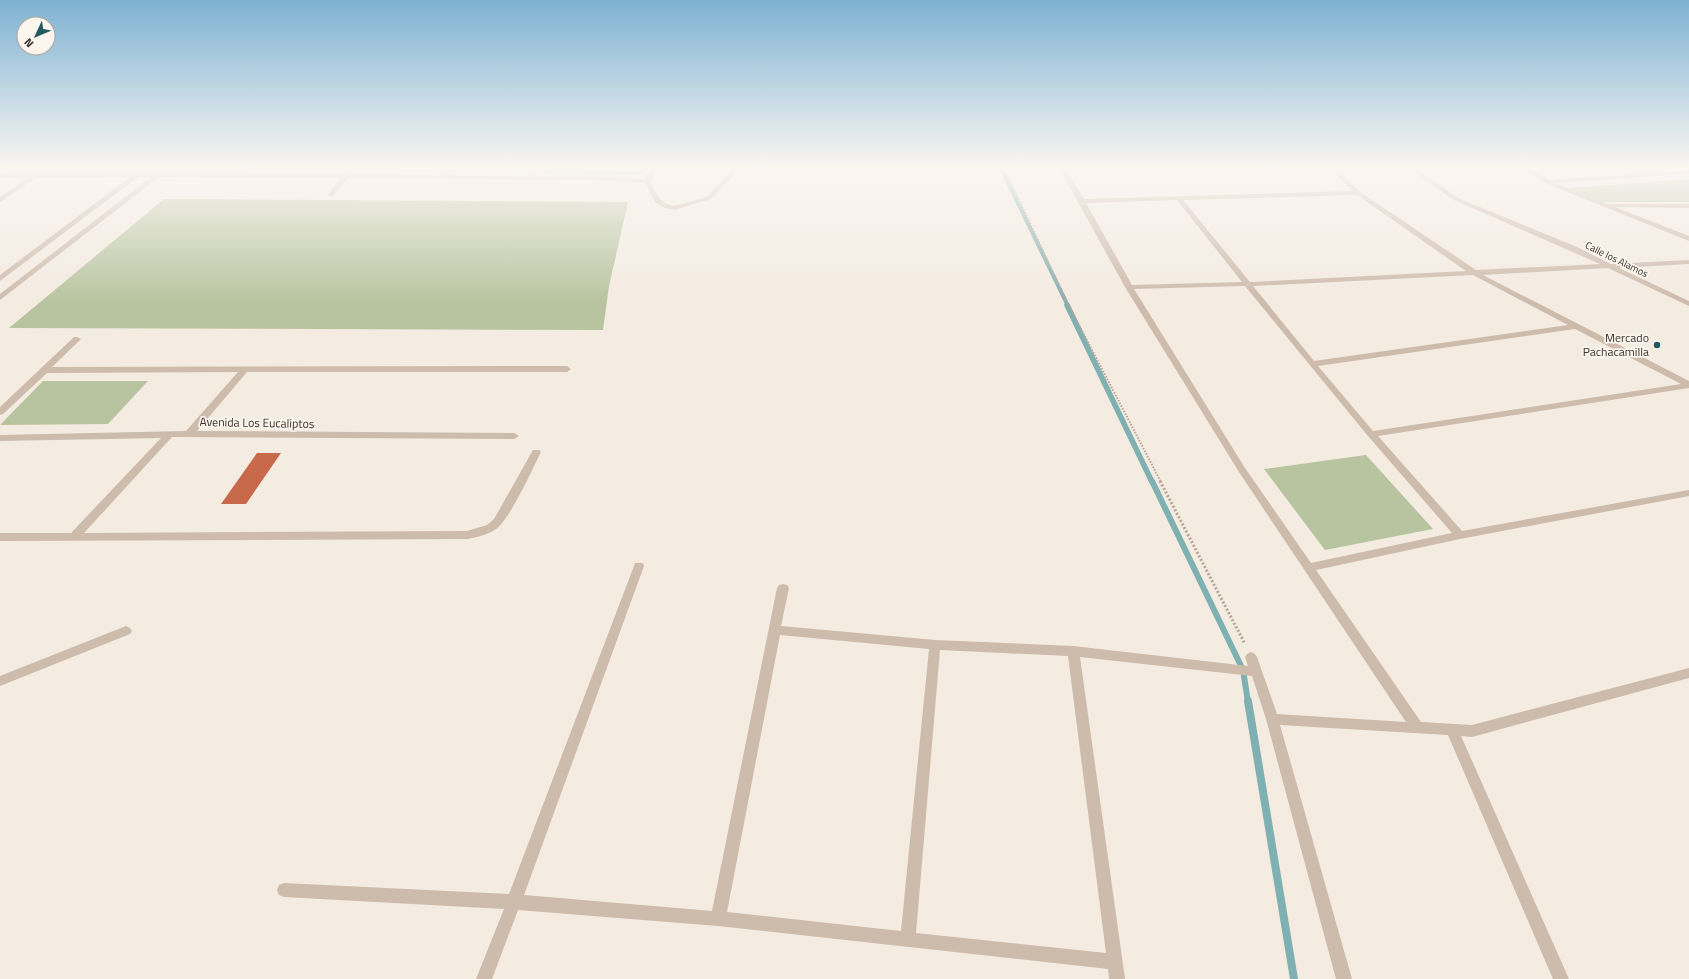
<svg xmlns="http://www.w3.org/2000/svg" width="1689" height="979" font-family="'Titillium Web',sans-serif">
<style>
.green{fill:#b8c4a0}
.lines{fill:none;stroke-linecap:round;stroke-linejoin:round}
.stream-far3{stroke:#7fb0b2;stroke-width:4}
.stream-far2{stroke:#7fb0b2;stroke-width:5.5}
.stream-far1{stroke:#7fb0b2;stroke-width:6}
.stream{stroke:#7fb0b2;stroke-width:8}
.building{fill:#c8694b}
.path-far1{stroke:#b9a596;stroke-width:2;stroke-dasharray:1.5 1.5;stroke-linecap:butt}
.path{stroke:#b9a596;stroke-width:3;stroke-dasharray:2 2;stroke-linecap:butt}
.minor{fill:#cdbbac;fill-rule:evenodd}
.poi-dot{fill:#1f5a5e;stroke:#fbf5ee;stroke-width:1.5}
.labels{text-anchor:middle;stroke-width:3.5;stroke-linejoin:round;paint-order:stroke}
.far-street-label{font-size:10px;fill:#3b302b;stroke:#fbf5ee}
.poi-label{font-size:12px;fill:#3b302b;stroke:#fbf5ee;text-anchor:end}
.street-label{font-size:12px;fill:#3b302b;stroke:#fbf5ee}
</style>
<rect width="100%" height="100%" fill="#f4ebe1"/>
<path class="green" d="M546,166h102l-7,9 -100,-1z
M1689,179v23h-86l-35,-14z
M164,199l464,3 -19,84 -6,44 -594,-2z
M43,381h105l-40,43 -108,1z
M1366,455l67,74 -108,21 -61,-81z"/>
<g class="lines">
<path class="stream-far3" d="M1000,166l68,140"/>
<path class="stream-far2" d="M1067,305l85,177"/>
<path class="stream-far1" d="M1152,481l91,189 5,32"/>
<path class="stream" d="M1248,701l46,278"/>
</g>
<path class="building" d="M257,453h24l-35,51h-25z"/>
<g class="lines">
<path class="path-far1" d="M1003,166l65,138 93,178"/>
<path class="path" d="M1160,481l85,163"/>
<path class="minor" d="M143,166h8l-8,7h13l9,-7h7l-8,7 95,1 7,-8h7l-7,8h79l6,-8h7l-7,8 91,1 7,-9h7l-7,9 79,1 7,-10h6l-6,10h60l50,3 9,-13h7l-11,15c6,12 10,23 24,25l33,-9 29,-31h7l-32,33 -37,11 -9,-2 -10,-6 -10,-19 -50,-3 -247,-2 -15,18 -2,1 -3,-2 13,-17 -182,-1 -159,123v-6l151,-117h-13l-138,104v-6l130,-98 -94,1 -36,24v-5l27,-19h-27v-4l135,-1z
M1058,166h6l20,33 268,-8 -25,-25h7l26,26 116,78 124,-6 -146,-64 -49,-34h8l45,32 119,49 34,17 78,-4v4l-70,4 70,33v5l-81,-38 -125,7 206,106v7l-311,48 84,95 227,-41v6l-229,43 -144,31 105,152 51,3 217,-57v10l-217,59 -11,-1 108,243h-16l-105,-244 -168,-10 72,254h-16l-70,-260 -14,-43 -172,-19 45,322h-16l-1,-10 -390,-43 -200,-16 -26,69h-16l28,-70 -220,-12 -5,-2 -2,-5 2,-5 5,-2 225,11 125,-328 1,-3h8l1,3 -120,329 188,16 65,-323 2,-3 4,-1 4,1 2,3 -8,38 154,14 138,6 175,20 -3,-9 2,-3 4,-2 4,2 2,3 20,57 129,8 -167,-250 -114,-185zM1357,195l109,76 -216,11 -67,-82zM1177,200l65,82 -110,3 -46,-82zM1473,275l95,50 -254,36 -61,-75zM1245,286l123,150 84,97 -141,30 -66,-95 -111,-179zM1575,329l106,55 -308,47 -55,-65zM780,635l149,14 -28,282 -174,-19zM940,650l128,6 38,297 -190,-20z
M1520,166h8l21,14 140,-10v4l-133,9 52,21h81v4l-74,-1 74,29v5l-144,-58z
M74,337h3l4,2 -29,28 515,-1 4,3 -4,3h-320l-50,59 317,2 5,3 -5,3 -342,-2 -88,96 383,-2 20,-6 7,-6 39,-69h6l2,2c-8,16 -32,69 -45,77 -8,6 -19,8 -29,10l-467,2v-8h71l90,-95 -161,3v-6l186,-4 52,-59 -191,1 -44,41 -3,1v-8z
M126,626l4,2 2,3 -2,3 -130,52v-10z"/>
</g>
<linearGradient id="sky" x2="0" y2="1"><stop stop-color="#7eb2d2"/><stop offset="0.55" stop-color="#faf6f2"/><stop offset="1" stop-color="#faf6f2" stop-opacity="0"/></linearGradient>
<rect width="1689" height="303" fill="url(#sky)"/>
<circle class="poi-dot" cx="1657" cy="345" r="4"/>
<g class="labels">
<g class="far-street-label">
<text transform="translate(1617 259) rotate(26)" y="4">Calle los Alamos</text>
</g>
<g class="poi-label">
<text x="1649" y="342">Mercado<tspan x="1649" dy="14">Pachacamilla</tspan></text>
</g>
<g class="street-label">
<text transform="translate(257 423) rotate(1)" y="4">Avenida Los Eucaliptos</text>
</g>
</g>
<g transform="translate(36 36) rotate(226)"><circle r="19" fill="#fbf5ee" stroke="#aea6a0"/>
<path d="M0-3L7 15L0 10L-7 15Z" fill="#1f5a5e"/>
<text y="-6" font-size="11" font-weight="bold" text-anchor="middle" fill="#3b302b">N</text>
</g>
</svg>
